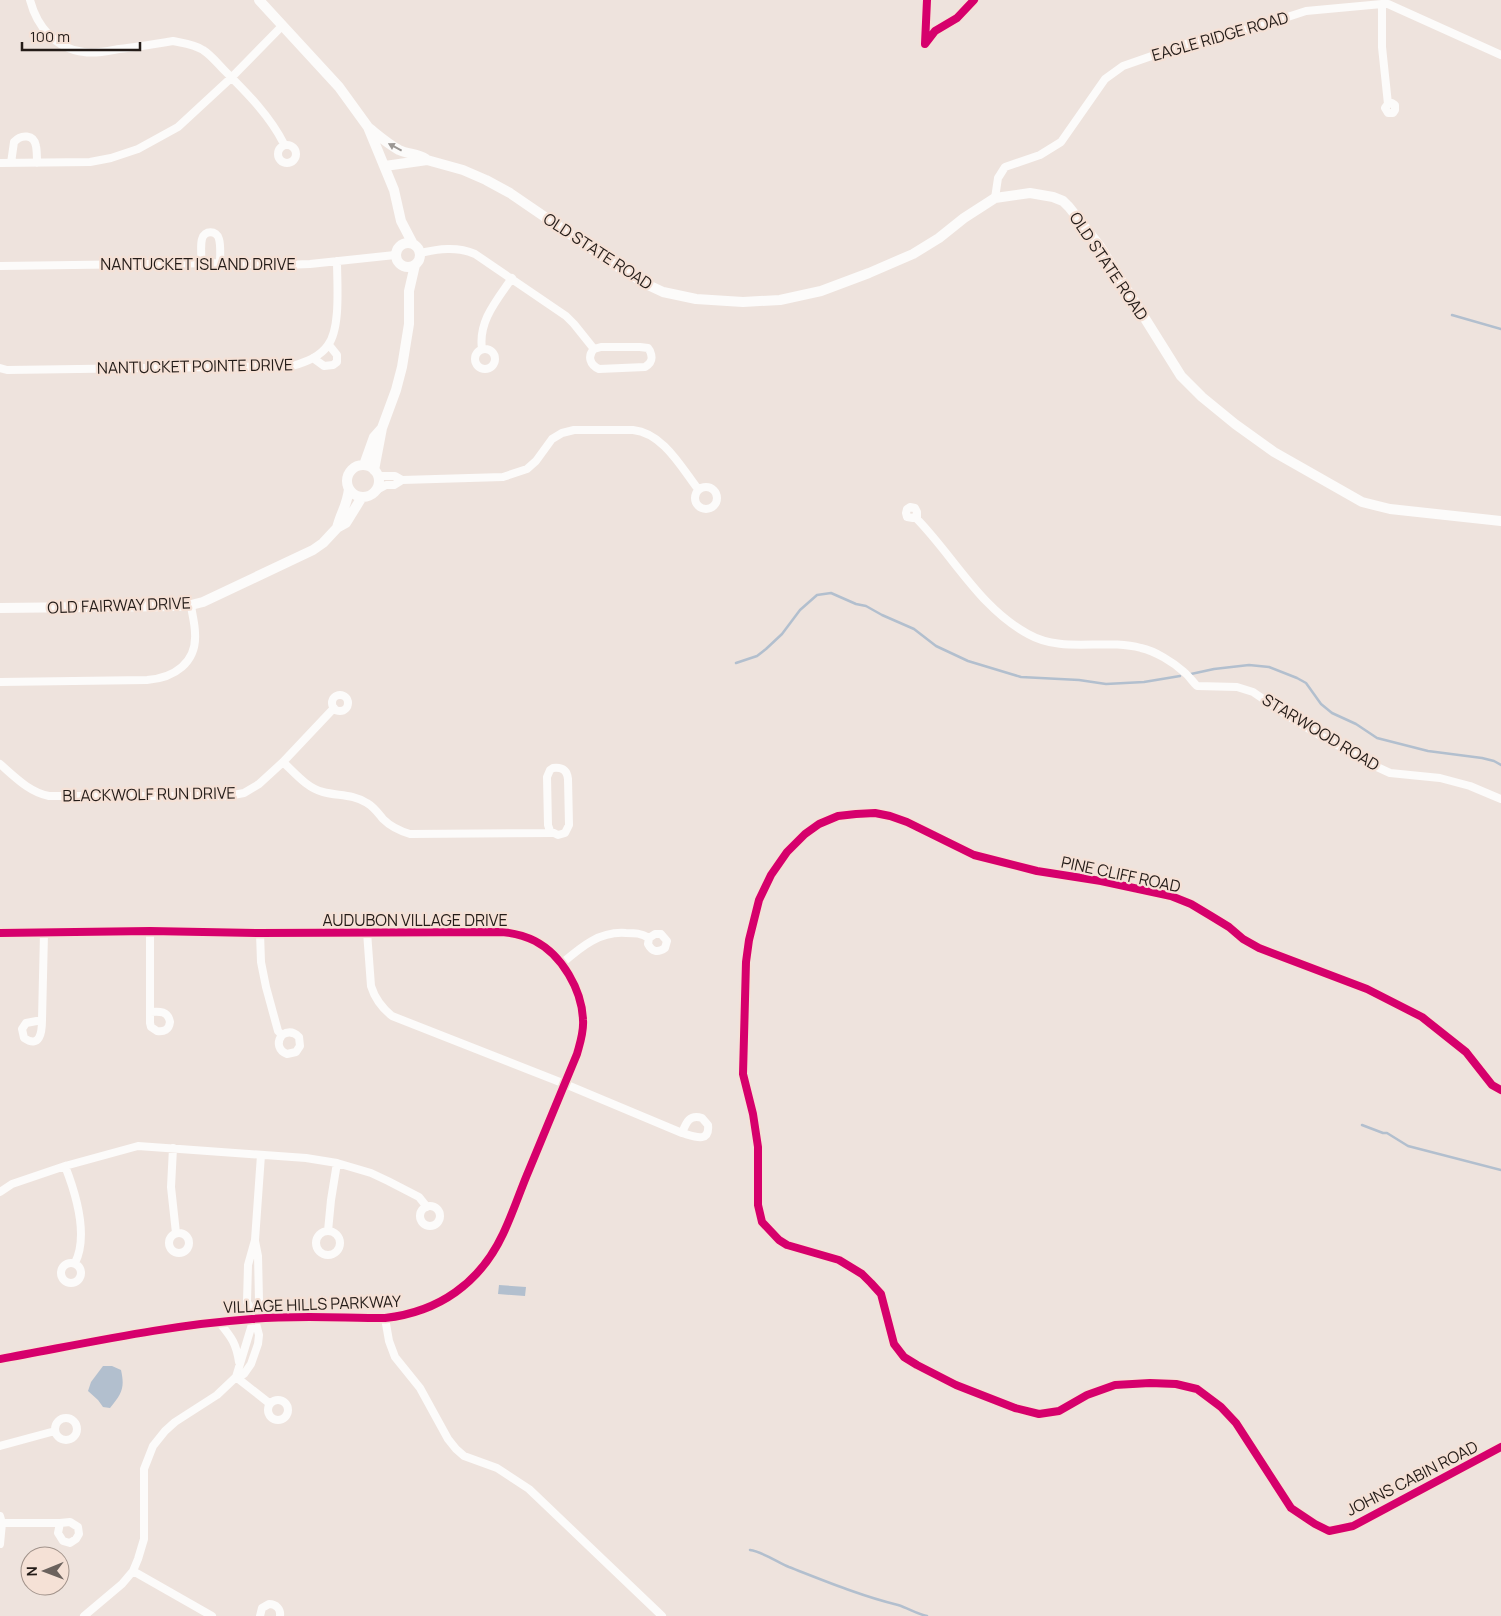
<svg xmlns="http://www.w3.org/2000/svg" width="1501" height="1616" font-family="Manrope,sans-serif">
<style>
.water{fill:#b2bfce}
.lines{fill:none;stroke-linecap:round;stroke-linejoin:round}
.stream{stroke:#b2bfce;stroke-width:2.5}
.street{stroke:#fcfbfa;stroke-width:8}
.secondary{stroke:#fcfbfa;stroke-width:10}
.cycleway-casing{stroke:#f5e1d6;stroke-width:11}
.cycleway{stroke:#d6006c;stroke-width:8}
.oneway{fill:#9b9794}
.labels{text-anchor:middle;stroke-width:4.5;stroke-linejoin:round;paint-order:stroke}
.street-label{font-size:16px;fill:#241c18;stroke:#f5e1d6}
</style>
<rect width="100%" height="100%" fill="#eee3dd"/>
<path class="water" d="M499,1285l27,2 -1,9 -27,-2z
M103,1366h9l9,4c4,18 1,23 -11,38l-7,-1 -5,-7 -10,-9 3,-9z"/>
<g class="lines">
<path class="stream" d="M1452,315l49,14
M736,663l21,-7 9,-7 16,-15 18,-24 17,-15 14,-2 25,11 10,2 16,9 32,14 22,17 32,15 53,16 58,3 27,4 38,-2 36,-6
M1191,674l23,-5 35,-4 20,2 28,11 9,5 15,21 11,9 24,11 21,14 51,13 54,7 12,3 7,4
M1362,1125l21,8h4l21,13 93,24
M750,1550c13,2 27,12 39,17 36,14 72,29 109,38 10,3 19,9 29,11"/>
<path class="street" d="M30,0c7,27 26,49 54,52 11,2 24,-1 35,-3 18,-2 36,-5 54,-8 9,2 21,3 30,9 8,5 15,14 22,21 22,22 45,45 59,73
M1382,4v43l6,57 -3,4 3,5h5l2,-3v-5l-3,-2 -4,1
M278 154a9 9 0 1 1 18 0a9 9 0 1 1-18 0Z
M0,163l90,-1 21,-4 27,-9 40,-22 53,-49 51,-52
M11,163l3,-21c7,-8 20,-8 22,4 1,5 1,11 1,17
M995,198l3,-20 7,-11 35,-12 21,-13 44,-63 18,-13 63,-22 74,-18 46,-15 76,-7h6l113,51
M420,253c18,-4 37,-7 55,1l91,62 8,8 20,25 7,-2h39l8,1 2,3c3,7 2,12 -5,16l-46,2c-9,-4 -12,-13 -5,-20
M201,263c1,-7 -1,-17 1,-24 2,-9 15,-9 17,0 2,7 1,16 1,24
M0,266l220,-3 63,2 27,-1 85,-9
M475 359a10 10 0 1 1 20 0a10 10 0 1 1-20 0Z
M482,349c-4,-28 15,-49 30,-71
M313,358l11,8 9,-1 4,-3v-7l-8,-10
M0,368l7,2 285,-4c14,-4 28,-9 36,-21 13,-17 9,-62 9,-84
M378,476h17l7,4 101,-3 24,-8 9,-8 16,-22 10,-6 12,-3h59c30,3 48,37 65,59
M695 498a11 11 0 1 1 22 0a11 11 0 1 1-22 0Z
M375,491l11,-6h8l8,-5
M916,516l-3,2 -6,-1 -1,-4 1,-4 3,-2 5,1 2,4v7c37,38 63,89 111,115 35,20 76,4 113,14 14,3 32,14 43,24 5,4 8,9 13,14l40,1 16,5 41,28 27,16 56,31 13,6 50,5 30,8 31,13
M0,682l147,-2c27,-2 50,-17 48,-47 0,-9 -3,-19 -4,-28
M332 703a8 8 0 1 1 16 0a8 8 0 1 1-16 0Z
M283,762c12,11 24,26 40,30 15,4 30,2 44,11 7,4 11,10 16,16 7,7 17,12 27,15l143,-1
M0,764c15,13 29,28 49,32h179l16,-3 15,-9 24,-22 51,-54
M553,768c9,-1 14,2 15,11l1,46 -4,8 -7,2 -8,-4 -2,-6 -1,-48 3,-7z
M150,931v92l1,4 6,4c7,1 12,-1 13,-9 -2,-11 -10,-11 -20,-10
M367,932l4,54c4,13 11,22 21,30l173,68 117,49c11,3 28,11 26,-8l-6,-7c-13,-4 -16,5 -20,15
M0,933l150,-2 110,2 242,-1c11,1 23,4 33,9 27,14 47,49 48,79 1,12 -3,23 -6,34 -16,39 -32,77 -48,116 -9,21 -16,43 -26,64 -23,49 -64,78 -118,84 -44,0 -89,-3 -133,1 -85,6 -169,25 -252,40
M260,933l1,29 5,25 12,44 4,4c-6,8 -3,16 5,19l9,-2 4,-6 -1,-9c-5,-5 -11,-6 -17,-2
M561,964c20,-17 38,-33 65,-31 9,0 15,0 23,5l-1,6c4,8 10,9 17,4l2,-7 -6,-7h-6l-6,4
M42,1020l-16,3 -4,6 2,9c16,11 18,-6 18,-18l2,-87
M1501,1090l-9,-5 -26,-33 -44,-35 -55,-28 -108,-41 -16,-9 -14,-12 -18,-11 -20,-12 -20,-8 -70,-15 -64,-10 -63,-16 -67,-33 -17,-6 -15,-3 -19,1 -18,2 -19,8 -14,10 -18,18 -16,23 -12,25 -10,40 -3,22 -3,112 10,40 5,33v58l4,17 17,18 8,5 52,15 23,14 9,9 10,11 13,50 10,13 13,8 39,20 59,23 24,6 20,-3 28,-16 28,-10 35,-2 26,1 21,5 24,18 15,16 55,85 24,16 14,7 24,-5 148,-79
M173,1148l-2,39 5,46
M261,1155l-6,85 -7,25 -1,37 6,10 6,23 -1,9 -7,20 -7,10 -8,3 33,26
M65,1166c11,28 24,69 10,97
M0,1192l12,-8 53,-18 73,-20 168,12 31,5 34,10 17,8 31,16 8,10
M420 1216a10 10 0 1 1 20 0a10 10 0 1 1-20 0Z
M328,1231l3,-31 6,-37
M316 1243a12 12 0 1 1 24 0a12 12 0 1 1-24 0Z
M169 1243a10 10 0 1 1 20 0a10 10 0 1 1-20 0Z
M61 1273a10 10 0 1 1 20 0a10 10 0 1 1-20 0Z
M253,1312l6,-12 -1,-44 -3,-15
M385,1318l4,23 6,16 25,31 28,51 8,10 8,7 33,12 32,21 133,127
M219,1322c12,15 17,20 20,40
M268 1410a10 10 0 1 1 20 0a10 10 0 1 1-20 0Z
M55 1429a11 11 0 1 1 22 0a11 11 0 1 1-22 0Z
M0,1446l55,-15
M0,1516l2,7 -2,21
M2,1523h58l10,-1 8,5 1,7 -3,5 -6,4 -7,-2 -5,-8 2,-10
M133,1571l79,45
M84,1616l38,-32 11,-13 5,-12 6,-20v-70l9,-23 12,-15 10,-9 42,-27 19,-18 18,-59
M260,1616l2,-8 7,-4c7,0 12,5 11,12"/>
<path class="secondary" d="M259,0l80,87 29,40 26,63 7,31 12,23
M369,128c10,8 19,16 30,22 9,4 19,4 27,9
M385,166l42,-6 36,10 23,10 24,13 108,74 30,18 15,7 33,7 47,3 37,-2 41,-9 48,-18 44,-19 26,-16 25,-20 31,-20 35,-5 23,4 10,4 6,6 30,38 82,131 21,21 33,27 39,28 88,50 28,7 111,12
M396 255a12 12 0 1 1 24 0a12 12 0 1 1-24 0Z
M364,465l10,-28 8,-9
M347 481a16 16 0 1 1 32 0a16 16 0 1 1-32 0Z
M374,470l8,-42 14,-38 6,-23 7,-43v-33l6,-26
M337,528c4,-16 10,-22 12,-39
M0,608l177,-2 14,-1 12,-3 110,-52 10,-7 14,-15 9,-5 16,-26"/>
<g class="cycleway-casing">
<path id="cycleway" d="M927,0l-2,44 10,-13 22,-13 17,-18
M0,933l150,-2 110,2 242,-1c11,1 23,4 33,9 27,14 47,49 48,79 1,12 -3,23 -6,34 -16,39 -32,77 -48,116 -9,21 -16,43 -26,64 -23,49 -64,78 -118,84 -44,0 -89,-3 -133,1 -85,6 -169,25 -252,40
M1501,1090l-9,-5 -26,-33 -44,-35 -55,-28 -108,-41 -16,-9 -14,-12 -18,-11 -20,-12 -20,-8 -70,-15 -64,-10 -63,-16 -67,-33 -17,-6 -15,-3 -19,1 -18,2 -19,8 -14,10 -18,18 -16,23 -12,25 -10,40 -3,22 -3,112 10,40 5,33v58l4,17 17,18 8,5 52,15 23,14 9,9 10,11 13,50 10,13 13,8 39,20 59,23 24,6 20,-3 28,-16 28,-10 35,-2 26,1 21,5 24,18 15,16 55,85 24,16 14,7 24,-5 148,-79"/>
</g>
<use href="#cycleway" class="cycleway"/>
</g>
<defs><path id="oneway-solid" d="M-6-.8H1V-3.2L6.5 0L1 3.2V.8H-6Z" transform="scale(1.25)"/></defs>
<use class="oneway" href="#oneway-solid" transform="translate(395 147) rotate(-152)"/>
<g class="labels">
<g class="street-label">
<text transform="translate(1220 36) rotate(-16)" y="6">EAGLE RIDGE ROAD</text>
<text transform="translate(598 251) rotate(33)" y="6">OLD STATE ROAD</text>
<text x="198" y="270">NANTUCKET ISLAND DRIVE</text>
<text transform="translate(1109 266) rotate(56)" y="6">OLD STATE ROAD</text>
<text transform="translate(195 366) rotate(-1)" y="6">NANTUCKET POINTE DRIVE</text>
<text transform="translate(119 605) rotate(-2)" y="6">OLD FAIRWAY DRIVE</text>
<text transform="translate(1321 732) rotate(31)" y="6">STARWOOD ROAD</text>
<text transform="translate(149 794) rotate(-1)" y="6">BLACKWOLF RUN DRIVE</text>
<text transform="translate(1121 874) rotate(12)" y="6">PINE CLIFF ROAD</text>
<text x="415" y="926">AUDUBON VILLAGE DRIVE</text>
<text transform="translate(312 1304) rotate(-2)" y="6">VILLAGE HILLS PARKWAY</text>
<text transform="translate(1412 1478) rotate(-27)" y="6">JOHNS CABIN ROAD</text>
</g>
</g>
<g transform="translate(45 1571) rotate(269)"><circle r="24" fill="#f5e1d6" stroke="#a1928a"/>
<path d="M0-4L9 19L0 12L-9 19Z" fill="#6b625d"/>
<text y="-8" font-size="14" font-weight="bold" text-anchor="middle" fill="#241c18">N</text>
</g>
<path d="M22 42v8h118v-8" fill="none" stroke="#241c18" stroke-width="2.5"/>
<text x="30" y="42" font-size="15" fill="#241c18" stroke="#f5e1d6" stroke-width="4" paint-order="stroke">100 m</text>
</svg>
